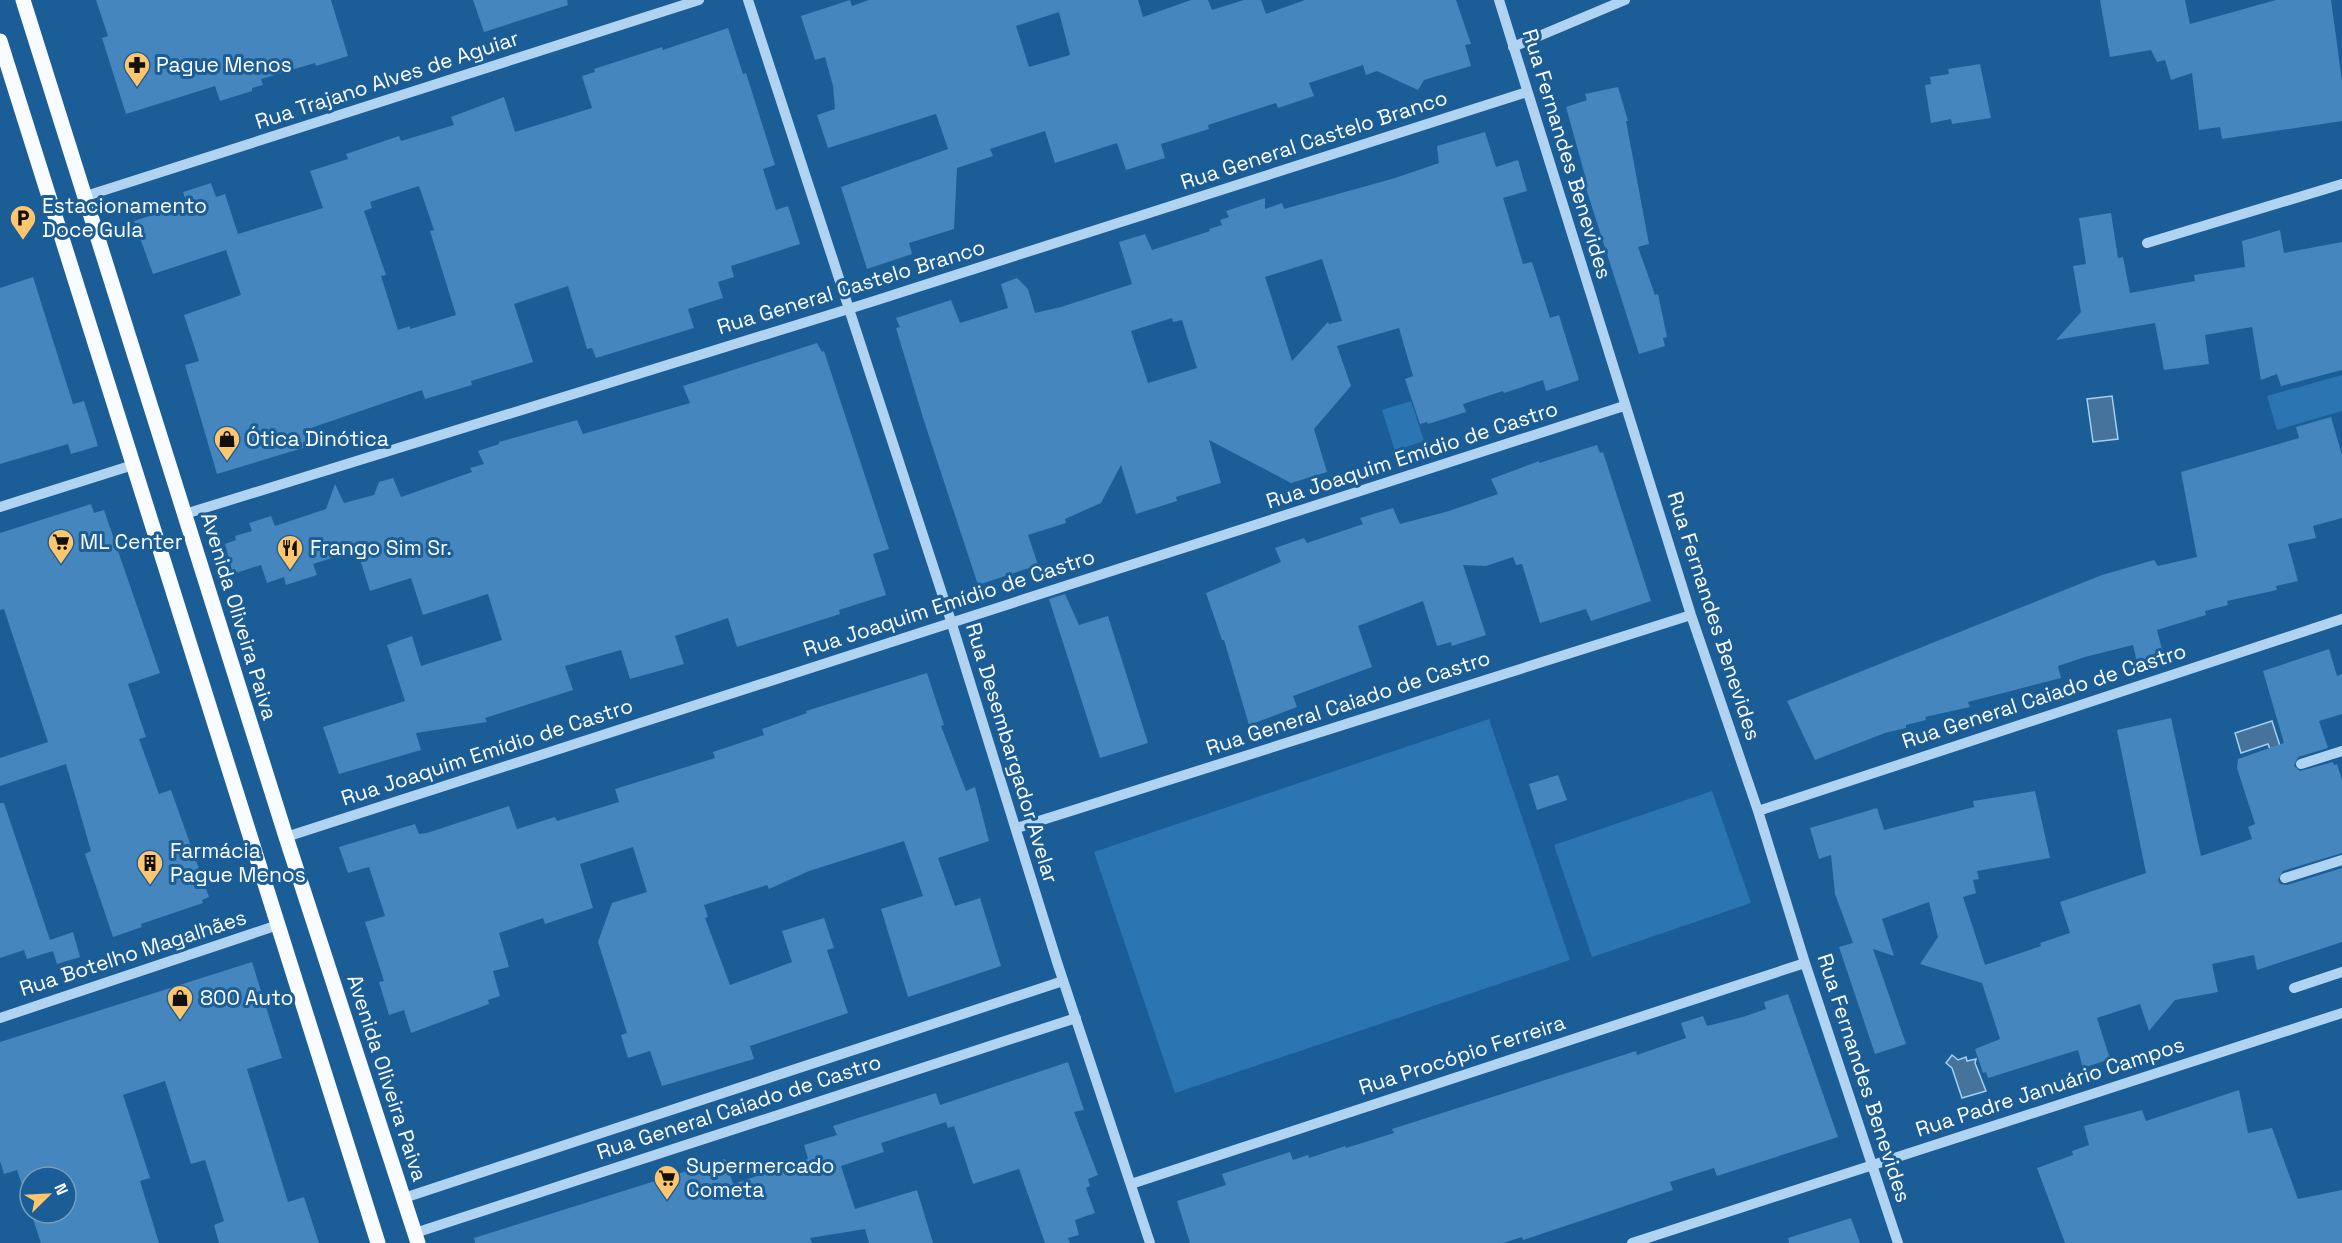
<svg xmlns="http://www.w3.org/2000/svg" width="2342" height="1243" font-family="'Space Grotesk',sans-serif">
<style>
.green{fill:#2b76b2}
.water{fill:#45739b;stroke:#a2cff2;stroke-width:1.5}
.building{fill:#4486bd;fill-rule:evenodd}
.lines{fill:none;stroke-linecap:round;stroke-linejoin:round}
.minor{stroke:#afd3f0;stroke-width:10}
.major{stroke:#f8fbff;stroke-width:15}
.labels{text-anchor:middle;stroke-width:6;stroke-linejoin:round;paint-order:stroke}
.poi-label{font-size:21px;fill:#fff;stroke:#1b5d96;text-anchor:start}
.street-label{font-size:21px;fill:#fff;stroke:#1b5d96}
</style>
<rect width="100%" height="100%" fill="#1b5d96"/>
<path class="green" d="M2342,375v36l-65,19 -10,-34z
M1411,401l13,40 -29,10 -13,-41z
M1489,719l81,241 -395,133 -81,-241z
M1712,791l39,112 -159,54 -38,-112z"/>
<path class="water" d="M2112,396l6,43 -25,3 -6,-43z
M2272,721l8,25 -10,3 -2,-5 -27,9 -6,-20z
M1952,1055l6,5 8,-3 1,4 9,-2 -1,4 11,28 -24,7 -10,-30 -6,-5z"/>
<path class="building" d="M96,0h235l17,56 -32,10 -1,-3 -54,16 2,6 -11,3v3l-32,10 -5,-15 -89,28 -24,-76 6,-2z
M473,0h94l1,5 -84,27z
M850,0l2,6 17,-6h269l5,17 48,-17h17l4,10 32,-10h17l5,14 39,-14h151l15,44 -6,1 6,21 -47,14 -6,10 -41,-19 -11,4 -3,-10 -54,18 5,13 -36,12 -2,-5 -68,22 1,4 -48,15 4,14 -39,12 -9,-27 -62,20 -10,-32 -55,18 3,7 -36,12 -3,61 -45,14 3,11 -45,15 -26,-82 107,-38 -12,-35 -108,34 -11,-33 18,-6 -2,-23 -8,-29 -10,3 -14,-44zM1059,12l11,43 -41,12 -13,-41z
M2100,0h85l5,24 86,-24h55l11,81v40l-120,18 -2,-12 -21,3 -7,-57 -21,7 -6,-20 -8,2 -6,-12 -41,7z
M728,28l15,46 3,-1 29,92 -12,4 13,41 12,-4 12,38 -69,22 3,11 -16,5 5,16 -35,11 6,19 -98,30 -4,-10 -5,1 -19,-63 -54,18 19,58 -62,19 1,4 -47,14 -3,-9 -114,39 5,16 -96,29 -32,-109 14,-4 -15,-46 57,-20 -15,-45 -73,24 -19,-53 53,-17 -4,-12 28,-9 5,14 9,-3 13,40 85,-26 -13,-37 38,-12 -2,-5 53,-18 2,5 53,-16 -3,-8 53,-20 11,35 77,-24 -10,-32 13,-4 -1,-3 68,-22 1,3zM419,186l15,44 -4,1 26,84 -46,14v-3l-12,4 -17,-54 5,-1 -22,-64 8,-3 -2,-6z
M1980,64l11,54 -39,6 -1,-5 -20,4 -6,-38 6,-1 -1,-7 19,-3 -1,-5z
M1618,87l10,34h-2l23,123 -11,3 17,48 3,-1 9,43 -4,1 2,8 -26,8 -55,-172 3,1 -21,-76 21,-7 -2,-6z
M1485,132l11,35 22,-7 9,31 -24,7 20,66 9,-2 18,56 9,-3 20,65 -33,11 -3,-11 -39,13 -1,-2 -40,13 3,8 -38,12 -1,-2 -7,2 -15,-45 8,-3 -14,-48 -62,18 14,40 -37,43 13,43 -36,11 -82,-43 12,43 -45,14 1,4 -41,13 -15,-49 -20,38 -36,16 1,4 -38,12 10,30 -60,20 -54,-164 -28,-93 4,-1 -4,-9 55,-18 9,23 48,-15 -7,-24 16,-6 11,11 7,24 26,-6 71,-23 -13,-42 26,-8 7,16 58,-19 -1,-2 13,-4 -2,-5 9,-3 -3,-6 39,-13v11l17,-6 2,6 111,-31 44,-15 -2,-17zM1322,259l20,62 -13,3 -1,-2 -36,39 -27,-84zM1172,318l1,4 9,-2 15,48 -49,15 -17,-52z
M2111,213l7,45 5,-1 7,36 65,-12 -1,-6 51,-8 -3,-26 38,-11 4,23 58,-11v128l-61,16 -4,-12 -16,6 -9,-53 -47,8 4,29 -45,6 -9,-47 -99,17 25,-28 -8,-46 13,-2 -7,-46z
M33,277l40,127 11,-3 14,45 -27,8 -3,-10 -68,20v-176z
M817,343l5,9 2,-1 65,198 -16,5 13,41 -47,15 1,4 -103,33 -9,-29 -53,18 9,28 -54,15 -9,-29 -56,16 8,24 -88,28 2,4 -71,11 5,17 -82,24 -16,-47 82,-26 -18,-56 25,-9 9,30 81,-26 -14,-46 -65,21 -12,-37 -41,13 -13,-41 -44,14 4,11 -31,10 -2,-8 -17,6 -6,-18 -28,9 -8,-30 11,-4 -1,-4 17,-5 -3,-8 22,-7 4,10 51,-17 9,-25 9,19 30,-8 5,-13 14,-4 8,19 71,-25 -2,-4 14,-4 -6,-13 21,-7v-2l78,-22 6,14 107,-31 -7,-17z
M2331,417l11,38v63l-29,8 3,12 -28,6 10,37 -22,5 1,4 -50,11 1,4 -23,6 1,4 -49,15 7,27 -26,9 -5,-21 -48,12 -27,9 3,12 -93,24 2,5 -45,10 1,3 -20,5v3l-21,5 -70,27 -28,-59 315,-126 52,-15 4,6 39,-9 -16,-85 118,-34 -3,-11z
M1597,445l3,8 3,-1 48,149 -60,20 -5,-12 -46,14 -18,-59 -6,1 -3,-8 -27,9 -23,-1 23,70 -34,11 -1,-4 -14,4 -14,-45 -65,25 14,41 -79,29 4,11 -48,18 -25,-85h-2l-16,-47 75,-31 -6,-14 29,-10 3,5 56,-19 -3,-6 33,-10 7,16 49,-13 49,-17 -7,-15 48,-18v2z
M91,504l3,9 10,-3 56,163 -32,11 18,53 -7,2 20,55 12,-4 38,107 -7,3 1,3 -62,21 1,3 -29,10 -28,-83 6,-3 -25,-87 -66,22v-28l48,-16 -44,-133 -4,1v-77z
M1065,594l14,31 29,-9 40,127 -48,15 -51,-159z
M2329,649l8,27 5,-2v40l-23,7 9,27 -30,9 -4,9 6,5 33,-9 1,3 3,-1 5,16v73l-59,18 -5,9 2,4 7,1 55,-17v74l-85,28 -3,-15 -42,9 6,28 -43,8 -26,31 -9,-27 -43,14 13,41 -27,9 -5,-18 -90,28 -2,-6 -3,1 -8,-24 25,-10 -18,-56 -62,-19 18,-27 -9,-35 -47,17 12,37 -21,-7 33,95 -31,10 -36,-107 14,-4 -18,-49 -4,-39 -12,4 -9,-31 67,-20 7,22 90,-23 -1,-6 62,-10 15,67 -73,13 2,8 -6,1 3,13 -13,4 22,68 56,-19 -1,-3 30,-10 -10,-31 86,-29 -29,-143 54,-12 30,138 51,-17 -4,-12 7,-3 -18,-56 1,-9 46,-16 -21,-72z
M927,673l17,52 -3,1 25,65 9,-4 14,54 -51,17 17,48 25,-8 21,68 -93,31 -27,-88 42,-13 -19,-55 -95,30 -40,18 -2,-4 -63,20 4,12 -3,1 25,67 62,-23 -10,-31 42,-13 10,30 -7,2 21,63 -98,33 4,13 -92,27 -12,-35 -22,7 -7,-23 6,-2 -29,-91 14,-39 35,-11 -14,-45 -53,17 13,44 -48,16 -2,-6 -44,15 10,34 -16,4 7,25 -12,4 1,4 -78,29 -7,-23 -15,5 -10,-33 5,-1 -19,-59 20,-6 -16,-49 -21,6 -9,-26 76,-23 4,10 8,-1 82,-27 8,23 38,-12 2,4 62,-19 -4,-13 100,-31 -2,-6 51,-17 -2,-6 45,-16 -1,-2z
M1558,775l9,25 -30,10 -8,-26z
M0,803h4l46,137 23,-8 7,25 -23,7 -4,-13 -26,8 -3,-9 -24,8z
M252,962l30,96 -35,11 41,133 16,-5 15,46h-100l-5,-18 10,-4 -19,-61 -14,4 -26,-83 -42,14 27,83 -10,3 19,62h-118l-10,-30h35v-36h-36v32l-13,-39 -13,4 -4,-13v-119z
M1788,994l50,143 -121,39 -3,-8 -44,14 3,8 -150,50 -1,-3 -19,6h-313l-13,-42 49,-16 -4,-11 68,-22 3,8 15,-5 1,3 36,-12 1,2 48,-15 -2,-4 244,-78 1,4 49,-17 -5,-15 22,-7 4,10 36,-9 23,-8 -2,-7z
M1068,1062l16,48 -10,2 24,63 -10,4 2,7 -4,2 9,25 -20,7 4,15 -11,3 2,5h-25l-26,-74 -46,15 -19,-58 -6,2 -4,-11 2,5 -65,21 3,9 -43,14 14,43 62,-19 16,53h-64l-4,-14 -55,9 2,5h-337l-1,-5 251,-79 8,25 75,-25 -4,-14 33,-10 -4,-9 103,-33 4,12z
M2239,1090l9,43 24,-5 26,71 44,-9v53h-277l-28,-75 36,-13 -1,-4 17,-6 -5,-19 58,-16 4,11z
M1851,1218l9,25h-71l-1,-5z"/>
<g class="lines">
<path class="minor" d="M748,0l203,621 106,341 93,281
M1499,0l192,615 67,196 47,152 93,280
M1513,47l112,-47
M86,196l613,-196
M2147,243l195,-59
M0,507l133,-42
M185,514l686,-212 656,-210
M2301,764l41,-13
M1758,811l584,-192
M1017,828l674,-213
M286,837l1338,-431
M2285,878l57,-18
M2294,988l48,-16
M0,1018l278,-93
M1131,1184l674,-221
M404,1198l659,-217
M415,1233l661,-215
M1632,1243l710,-230"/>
<path class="major" d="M23,0l263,837 132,406
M0,41l378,1202"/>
</g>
<defs>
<g id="pharmacy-pin" transform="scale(1.35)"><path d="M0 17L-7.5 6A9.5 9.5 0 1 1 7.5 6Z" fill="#ffc66e" stroke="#1b5d96"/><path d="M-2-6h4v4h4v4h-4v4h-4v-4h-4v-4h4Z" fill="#111"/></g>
<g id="parking-pin" transform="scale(1.35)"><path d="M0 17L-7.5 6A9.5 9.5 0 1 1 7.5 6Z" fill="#ffc66e" stroke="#1b5d96"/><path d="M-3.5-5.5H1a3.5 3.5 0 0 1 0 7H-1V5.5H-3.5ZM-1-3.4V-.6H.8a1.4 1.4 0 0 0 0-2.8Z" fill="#111"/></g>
<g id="shop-pin" transform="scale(1.35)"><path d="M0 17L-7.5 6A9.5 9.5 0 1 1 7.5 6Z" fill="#ffc66e" stroke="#1b5d96"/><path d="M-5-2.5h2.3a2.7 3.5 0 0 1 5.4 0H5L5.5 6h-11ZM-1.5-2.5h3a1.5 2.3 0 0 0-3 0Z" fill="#111"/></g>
<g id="supermarket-pin" transform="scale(1.35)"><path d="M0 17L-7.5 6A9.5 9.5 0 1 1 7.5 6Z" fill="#ffc66e" stroke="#1b5d96"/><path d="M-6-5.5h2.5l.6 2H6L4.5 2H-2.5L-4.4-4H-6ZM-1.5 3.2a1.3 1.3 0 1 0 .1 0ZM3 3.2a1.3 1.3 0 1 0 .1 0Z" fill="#111"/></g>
<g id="restaurant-pin" transform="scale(1.35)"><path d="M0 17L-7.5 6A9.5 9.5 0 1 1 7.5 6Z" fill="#ffc66e" stroke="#1b5d96"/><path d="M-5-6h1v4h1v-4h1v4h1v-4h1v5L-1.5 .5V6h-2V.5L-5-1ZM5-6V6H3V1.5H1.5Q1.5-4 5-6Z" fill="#111"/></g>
<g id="building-pin" transform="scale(1.35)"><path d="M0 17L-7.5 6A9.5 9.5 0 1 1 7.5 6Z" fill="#ffc66e" stroke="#1b5d96"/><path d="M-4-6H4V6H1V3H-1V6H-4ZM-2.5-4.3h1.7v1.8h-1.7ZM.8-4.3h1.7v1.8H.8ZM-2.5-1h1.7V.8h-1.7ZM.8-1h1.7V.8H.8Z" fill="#111"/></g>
</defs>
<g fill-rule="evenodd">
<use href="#pharmacy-pin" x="137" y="65"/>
<use href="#parking-pin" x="23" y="218"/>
<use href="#shop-pin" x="227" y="439"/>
<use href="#supermarket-pin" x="61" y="542"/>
<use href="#restaurant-pin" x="290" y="548"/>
<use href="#building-pin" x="150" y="863"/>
<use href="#shop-pin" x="180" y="998"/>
<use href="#supermarket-pin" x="667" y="1178"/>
</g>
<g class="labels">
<g class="poi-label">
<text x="156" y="72">Pague Menos</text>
<text x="42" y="213">Estacionamento<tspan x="42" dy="24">Doce Gula</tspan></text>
<text x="246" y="446">Ótica Dinótica</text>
<text x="80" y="549">ML Center</text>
<text x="310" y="555">Frango Sim Sr.</text>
<text x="170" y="858">Farmácia<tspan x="170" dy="24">Pague Menos</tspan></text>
<text x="200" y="1005">800 Auto</text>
<text x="686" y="1173">Supermercado<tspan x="686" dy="24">Cometa</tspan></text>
</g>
<g class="street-label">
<text transform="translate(387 80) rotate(-18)" y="7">Rua Trajano Alves de Aguiar</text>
<text transform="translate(1314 140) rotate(-18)" y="7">Rua General Castelo Branco</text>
<text transform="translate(1567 154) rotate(73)" y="7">Rua Fernandes Benevides</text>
<text transform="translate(851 287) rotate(-17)" y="7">Rua General Castelo Branco</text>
<text transform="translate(1412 455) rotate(-18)" y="7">Rua Joaquim Emídio de Castro</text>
<text transform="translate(949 603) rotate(-18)" y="7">Rua Joaquim Emídio de Castro</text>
<text transform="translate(239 616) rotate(73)" y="7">Avenida Oliveira Paiva</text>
<text transform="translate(1714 616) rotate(72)" y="7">Rua Fernandes Benevides</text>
<text transform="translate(2044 696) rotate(-18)" y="7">Rua General Caiado de Castro</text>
<text transform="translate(1348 703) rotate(-18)" y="7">Rua General Caiado de Castro</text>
<text transform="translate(487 752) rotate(-18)" y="7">Rua Joaquim Emídio de Castro</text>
<text transform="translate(1012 753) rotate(73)" y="7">Rua Desembargador Avelar</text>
<text transform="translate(133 953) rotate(-18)" y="7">Rua Botelho Magalhães</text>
<text transform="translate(1462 1055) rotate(-18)" y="7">Rua Procópio Ferreira</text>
<text transform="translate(387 1078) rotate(72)" y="7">Avenida Oliveira Paiva</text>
<text transform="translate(1864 1078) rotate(72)" y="7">Rua Fernandes Benevides</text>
<text transform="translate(2050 1087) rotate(-18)" y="7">Rua Padre Januário Campos</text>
<text transform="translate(739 1107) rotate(-18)" y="7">Rua General Caiado de Castro</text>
</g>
</g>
<g transform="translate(48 1195) rotate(66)"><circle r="28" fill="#1b5d96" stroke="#769ec0" stroke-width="1.5"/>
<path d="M0-4.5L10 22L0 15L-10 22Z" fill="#ffc66e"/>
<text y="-9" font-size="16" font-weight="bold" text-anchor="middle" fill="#ffffff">N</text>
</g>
</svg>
